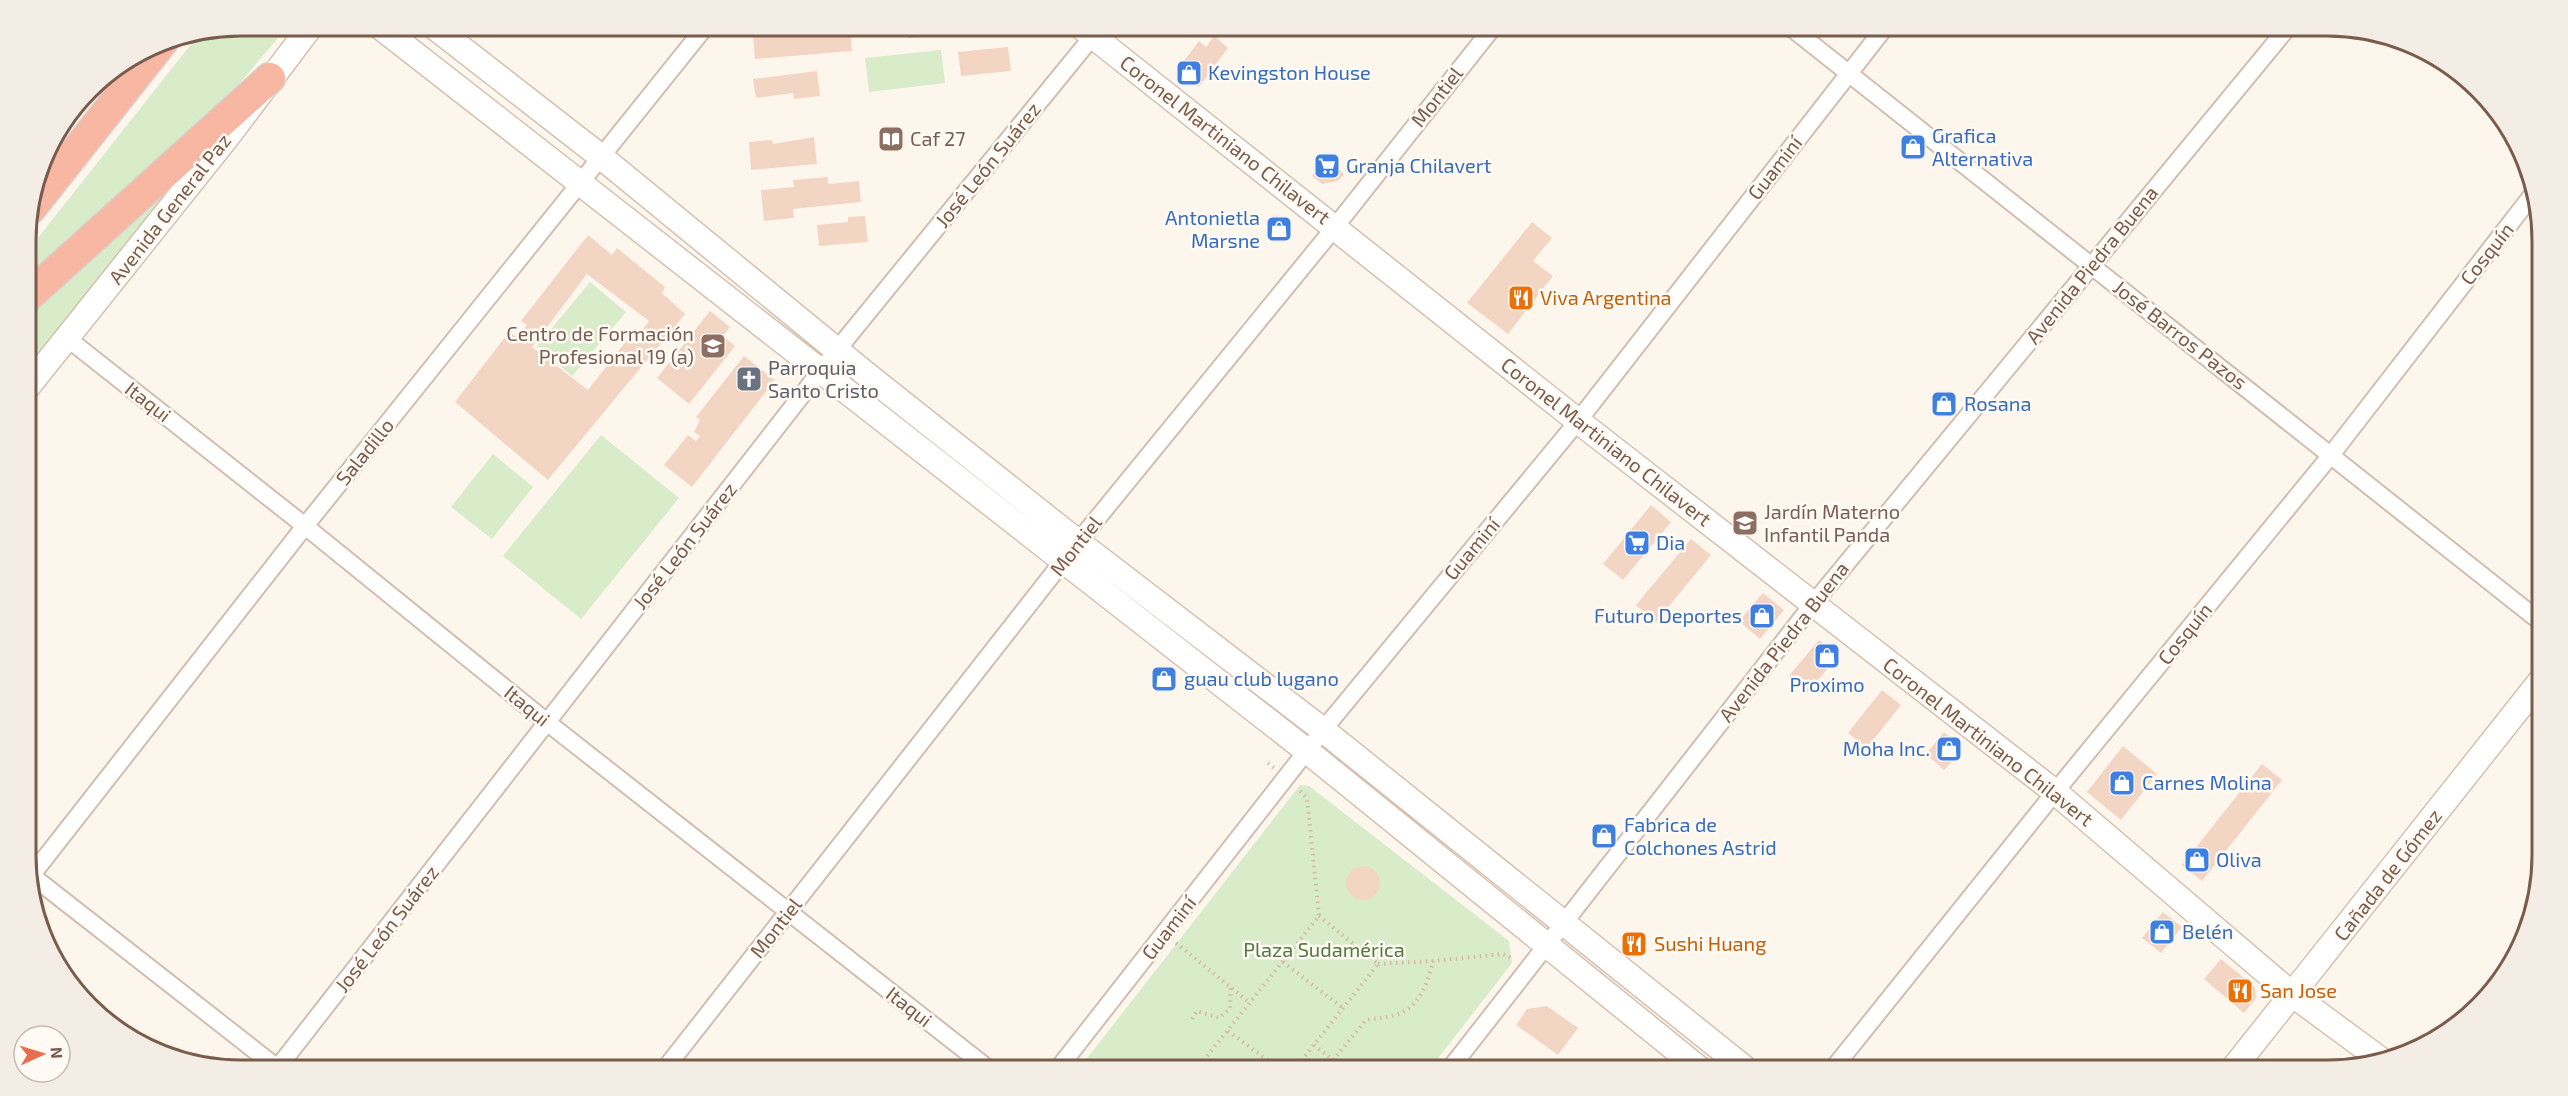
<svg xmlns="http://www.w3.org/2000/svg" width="2568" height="1096" font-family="'Exo 2',sans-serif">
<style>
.green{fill:#d8ecc9}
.building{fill:#f3d5c3;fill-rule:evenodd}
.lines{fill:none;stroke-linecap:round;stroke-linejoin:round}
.street-casing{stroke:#d1beb0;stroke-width:20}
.secondary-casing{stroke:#d6c0b0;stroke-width:27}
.highway-casing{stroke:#dad1cd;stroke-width:33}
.path{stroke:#d9b8a5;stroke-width:4;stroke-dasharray:1.5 4.5;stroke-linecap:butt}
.street{stroke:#fff;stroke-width:16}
.secondary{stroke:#fff;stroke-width:24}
.highway{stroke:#f7b7a3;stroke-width:30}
.labels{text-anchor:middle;stroke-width:5;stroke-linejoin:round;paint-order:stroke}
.shop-label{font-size:20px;fill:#366cbe;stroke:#fffaf3;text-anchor:start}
.street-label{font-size:20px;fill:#7a5c4d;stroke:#fffaf3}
.education-label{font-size:20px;fill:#785e54;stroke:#fffaf3;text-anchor:start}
.food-label{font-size:20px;fill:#c56008;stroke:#fffaf3;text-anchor:start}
.worship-label{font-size:20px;fill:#5b616d;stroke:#fffaf3;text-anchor:start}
.park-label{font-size:20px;fill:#537a41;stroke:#fffaf3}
.rim{fill:none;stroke:#7a5c4d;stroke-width:3}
</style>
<rect width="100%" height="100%" fill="#fdf6ec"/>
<path class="green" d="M241,26h47l-76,90 -186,175v-38l173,-219z
M941,50l4,33 -76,9 -4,-34z
M193,156l2,2 -169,213v-52l31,-28z
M590,282l36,30 -54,64 -35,-30z
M601,435l78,63 -98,121 -78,-63z
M493,454l40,33 -41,52 -41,-32z
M1300,785l9,1 200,155 3,22 -83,107h-351z"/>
<path class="building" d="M907,26h98v4l-97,8z
M850,27l2,24 -97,8 -2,-24z
M1214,36l14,12 -29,39 -22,-17 22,-29 7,6z
M1008,47l3,24 -50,5 -3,-24z
M817,71l3,25 -26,3 -1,-6 -37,5 -3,-19z
M814,137l3,27 -66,6 -2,-28 23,-2 1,4z
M1325,159l19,15 -6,7 -16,3 -10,-8z
M828,177v7l31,-3 2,21 -68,7 1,9 -30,3 -3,-31 33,-3 -1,-7z
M865,216l3,26 -49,4 -2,-21 31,-3v-5z
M1532,222l20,16 -19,23 20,15 -45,58 -41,-31z
M588,235l24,20 5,-7 48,39 -3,6 23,21 -137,166 -93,-78 54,-70 8,5 10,-12 -6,-4zM587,274l62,47 -17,23 -5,-4 -39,50 -56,-43z
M710,311l20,16 -7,9 12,10 -46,58 -32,-26z
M744,356l31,24 -83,107 -28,-22 24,-30 8,6 4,-5 -6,-4 6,-12 -4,-3z
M1651,505l20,17 -48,58 -20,-16z
M1691,539l20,16 -55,67 -20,-17z
M1763,593l21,17 -24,29 -21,-18z
M1819,640l19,16 -31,37 -19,-16z
M1882,690l19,15 -34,43 -19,-15z
M1944,732l19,17 -19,21 -18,-16z
M2123,746l34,28 -36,46 -34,-28z
M2262,764l20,16 -80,101 -20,-16z
M1346 883a17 17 0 1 1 34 0a17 17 0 1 1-34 0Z
M2163,912l19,15 -21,26 -19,-15z
M2221,959l34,28 1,11 -12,15 -40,-34z
M1547,1006l31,22 -20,27 -42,-30 11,-16z"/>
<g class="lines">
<g class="street-casing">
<path id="street" d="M1789,26l753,597
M67,338l238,188 243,197 442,347
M27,872l253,198
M27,881l278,-355 401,-500
M276,1070l561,-720 264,-324
M664,1070l414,-528 257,-315 159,-201
M1057,1070l266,-340 255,-309 308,-395
M1449,1070l364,-466 476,-578
M1832,1070l223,-278 276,-337 202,-261"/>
</g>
<g class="secondary-casing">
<path id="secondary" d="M379,26l928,725 394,319
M433,26l167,130 266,218 212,168 245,188 424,340
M1080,26l498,395 477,371 238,203 91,67
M26,389l202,-253 83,-110
M2232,1070l310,-391"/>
</g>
<g class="highway-casing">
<path id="highway" d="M31,208l132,-167
M26,298l244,-220"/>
</g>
<path class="path" d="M1268,763l6,5
M1176,943l74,60
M1283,962l60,46
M1378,964l55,-3 69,-7 12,5
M1192,1019l5,-8 22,7 11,-9 1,-22
M1228,1031l53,39
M1314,1045l32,25
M1333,1060l33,-40c10,-2 20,-2 29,-5 24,-6 33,-33 38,-54
M1196,1070l123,-154 -12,-118 -9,-9
M1294,1070l84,-106 -59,-48"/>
<use href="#street" class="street"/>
<use href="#secondary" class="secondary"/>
<use href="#highway" class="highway"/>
</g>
<defs>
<g id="shop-square" transform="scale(1.35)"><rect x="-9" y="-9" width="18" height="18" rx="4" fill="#3f7fe0" stroke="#fffaf3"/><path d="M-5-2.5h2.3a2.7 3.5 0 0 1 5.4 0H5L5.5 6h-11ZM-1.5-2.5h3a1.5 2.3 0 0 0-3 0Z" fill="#fff"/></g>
<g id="library-square" transform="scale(1.35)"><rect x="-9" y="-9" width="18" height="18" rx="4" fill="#8d6e63" stroke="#fffaf3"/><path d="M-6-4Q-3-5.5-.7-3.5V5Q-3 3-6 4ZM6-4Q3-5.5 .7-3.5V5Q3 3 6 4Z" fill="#fff"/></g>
<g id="supermarket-square" transform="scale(1.35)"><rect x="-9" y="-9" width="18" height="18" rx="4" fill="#3f7fe0" stroke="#fffaf3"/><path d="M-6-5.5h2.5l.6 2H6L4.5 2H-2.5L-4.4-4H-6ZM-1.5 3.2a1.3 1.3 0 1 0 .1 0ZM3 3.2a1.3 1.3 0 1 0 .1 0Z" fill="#fff"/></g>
<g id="restaurant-square" transform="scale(1.35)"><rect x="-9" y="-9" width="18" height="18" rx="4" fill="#e8710a" stroke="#fffaf3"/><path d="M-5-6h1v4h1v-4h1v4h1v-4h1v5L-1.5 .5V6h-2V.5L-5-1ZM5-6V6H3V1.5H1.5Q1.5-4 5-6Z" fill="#fff"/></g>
<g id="school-square" transform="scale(1.35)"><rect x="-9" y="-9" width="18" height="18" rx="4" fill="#8d6e63" stroke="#fffaf3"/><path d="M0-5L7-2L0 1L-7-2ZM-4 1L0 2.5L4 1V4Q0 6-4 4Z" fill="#fff"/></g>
<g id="church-square" transform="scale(1.35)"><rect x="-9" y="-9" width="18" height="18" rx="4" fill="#6b7280" stroke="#fffaf3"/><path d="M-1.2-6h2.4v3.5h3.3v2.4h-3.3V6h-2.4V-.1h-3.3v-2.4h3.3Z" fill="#fff"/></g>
</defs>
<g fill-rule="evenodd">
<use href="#shop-square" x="1189" y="73"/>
<use href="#library-square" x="891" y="139"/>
<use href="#shop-square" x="1913" y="147"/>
<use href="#supermarket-square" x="1327" y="166"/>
<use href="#shop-square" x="1279" y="229"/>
<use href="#restaurant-square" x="1521" y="298"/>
<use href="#school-square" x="713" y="346"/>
<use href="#church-square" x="749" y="379"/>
<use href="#shop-square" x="1944" y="404"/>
<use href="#school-square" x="1745" y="523"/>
<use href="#supermarket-square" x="1637" y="543"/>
<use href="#shop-square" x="1762" y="616"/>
<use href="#shop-square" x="1827" y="656"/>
<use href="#shop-square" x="1164" y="679"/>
<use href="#shop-square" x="1949" y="749"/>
<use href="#shop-square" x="2122" y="783"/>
<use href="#shop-square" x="1604" y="836"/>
<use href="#shop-square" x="2197" y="860"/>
<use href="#shop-square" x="2162" y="932"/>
<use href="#restaurant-square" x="1634" y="944"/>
<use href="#restaurant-square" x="2240" y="991"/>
</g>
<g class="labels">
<g class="shop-label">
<text x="1208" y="80">Kevingston House</text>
<text x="1932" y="143">Grafica<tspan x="1932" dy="23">Alternativa</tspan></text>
<text x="1346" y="173">Granja Chilavert</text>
<text x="1260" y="225" text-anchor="end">Antonietla<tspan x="1260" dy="23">Marsne</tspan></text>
<text x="1964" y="411">Rosana</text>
<text x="1656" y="550">Dia</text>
<text x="1742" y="623" text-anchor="end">Futuro Deportes</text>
<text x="1184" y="686">guau club lugano</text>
<text x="1827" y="692" text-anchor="middle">Proximo</text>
<text x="1930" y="756" text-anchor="end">Moha Inc.</text>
<text x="2142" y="790">Carnes Molina</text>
<text x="1624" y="832">Fabrica de<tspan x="1624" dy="23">Colchones Astrid</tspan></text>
<text x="2216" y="867">Oliva</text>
<text x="2182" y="939">Belén</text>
</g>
<g class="street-label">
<text transform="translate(1437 97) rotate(-52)" y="7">Montiel</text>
<text transform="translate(1225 140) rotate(38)" y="7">Coronel Martiniano Chilavert</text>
<text transform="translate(988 165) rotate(-51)" y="7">José León Suárez</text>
<text transform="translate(1775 168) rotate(-52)" y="7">Guaminí</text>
<text transform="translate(170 209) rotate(-52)" y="7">Avenida General Paz</text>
<text transform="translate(2487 254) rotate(-52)" y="7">Cosquín</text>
<text transform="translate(2092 265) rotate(-51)" y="7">Avenida Piedra Buena</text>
<text transform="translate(2180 335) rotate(38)" y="7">José Barros Pazos</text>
<text transform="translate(148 402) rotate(38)" y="7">Itaqui</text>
<text transform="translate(1606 442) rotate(38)" y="7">Coronel Martiniano Chilavert</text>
<text transform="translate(365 452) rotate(-51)" y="7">Saladillo</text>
<text transform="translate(685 546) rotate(-52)" y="7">José León Suárez</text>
<text transform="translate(1076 546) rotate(-52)" y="7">Montiel</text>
<text transform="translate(1472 549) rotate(-50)" y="7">Guaminí</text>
<text transform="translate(2185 634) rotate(-51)" y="7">Cosquín</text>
<text transform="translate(1784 642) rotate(-52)" y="7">Avenida Piedra Buena</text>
<text transform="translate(527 706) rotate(39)" y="7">Itaqui</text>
<text transform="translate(1988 742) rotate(38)" y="7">Coronel Martiniano Chilavert</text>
<text transform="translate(2388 875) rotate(-52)" y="7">Cañada de Gómez</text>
<text transform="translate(776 928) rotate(-52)" y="7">Montiel</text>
<text transform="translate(1169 928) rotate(-52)" y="7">Guaminí</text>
<text transform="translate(387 929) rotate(-52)" y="7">José León Suárez</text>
<text transform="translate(909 1007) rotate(38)" y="7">Itaqui</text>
</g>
<g class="education-label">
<text x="910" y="146">Caf 27</text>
<text x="694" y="341" text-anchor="end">Centro de Formación<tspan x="694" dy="23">Profesional 19 (a)</tspan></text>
<text x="1764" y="519">Jardín Materno<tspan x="1764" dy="23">Infantil Panda</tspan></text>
</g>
<g class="food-label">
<text x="1540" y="305">Viva Argentina</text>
<text x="1654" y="951">Sushi Huang</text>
<text x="2260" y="998">San Jose</text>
</g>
<g class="worship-label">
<text x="768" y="375">Parroquia<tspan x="768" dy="23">Santo Cristo</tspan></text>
</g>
<g class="park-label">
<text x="1324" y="957">Plaza Sudamérica</text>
</g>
</g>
<path d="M0 0H2568V1096H0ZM241 36H2327A205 205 0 0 1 2532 241V855A205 205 0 0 1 2327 1060H241A205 205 0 0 1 36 855V241A205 205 0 0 1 241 36Z" fill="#f4ede6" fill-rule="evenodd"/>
<path class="rim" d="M241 36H2327A205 205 0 0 1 2532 241V855A205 205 0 0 1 2327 1060H241A205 205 0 0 1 36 855V241A205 205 0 0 1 241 36Z"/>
<g transform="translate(42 1054) rotate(86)"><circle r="28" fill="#fffaf3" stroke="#cabbb1" stroke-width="1.5"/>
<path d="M0-4.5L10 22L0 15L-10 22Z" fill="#e76f51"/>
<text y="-9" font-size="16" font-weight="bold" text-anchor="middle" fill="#7a5c4d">N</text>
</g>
</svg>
